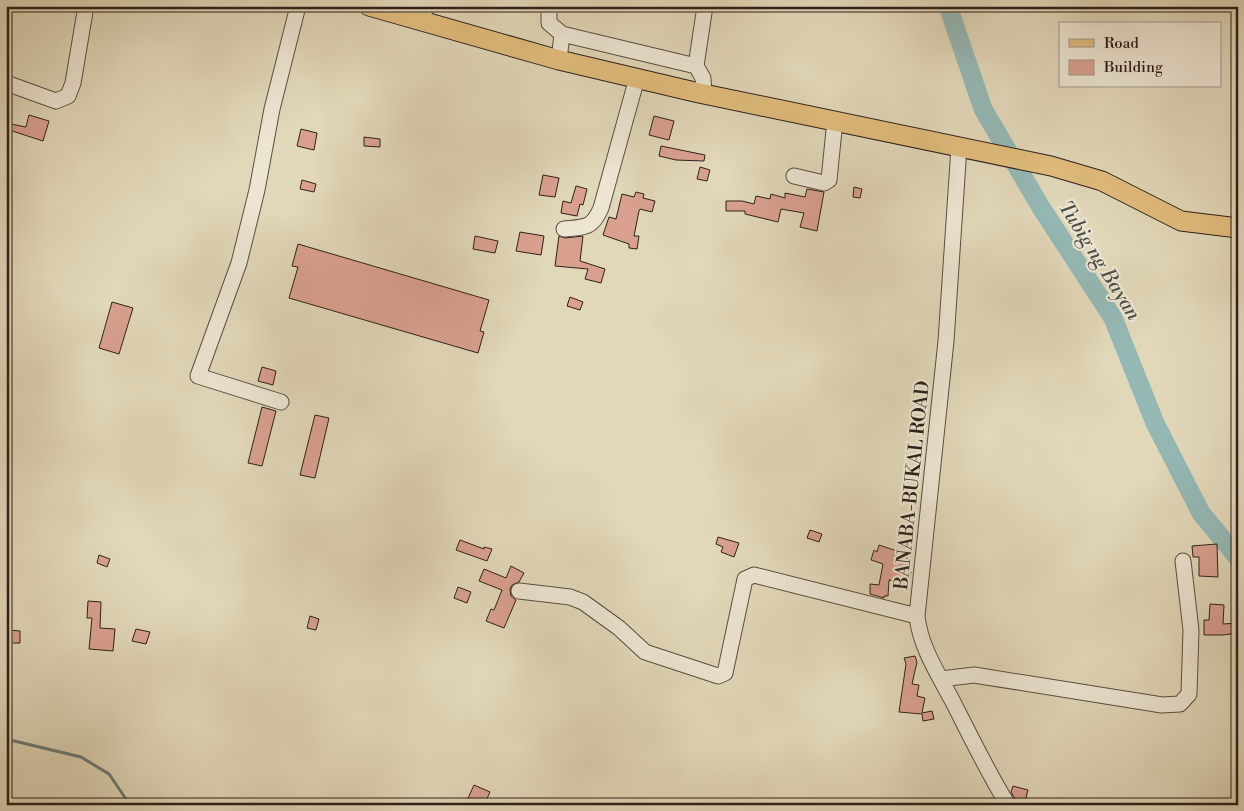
<svg xmlns="http://www.w3.org/2000/svg" width="1244" height="811" font-family="'Libre Bodoni',serif">
<style>
.lines{fill:none;stroke-linecap:round;stroke-linejoin:round}
.stream{stroke:#6c7b77;stroke-width:3}
.river{stroke:#95b8b5;stroke-width:19}
.building{fill:#d9a090;stroke:#2e201b}
.minor-casing{stroke:#5b4e42;stroke-width:17}
.major-casing{stroke:#2e201b;stroke-width:21}
.minor{stroke:#ece5d2;stroke-width:15}
.major{stroke:#e0bc7c;stroke-width:19}
.labels{text-anchor:middle;stroke-width:4.5;stroke-linejoin:round;paint-order:stroke}
.street-label{font-size:19px;fill:#2e201b;stroke:#ece5d2}
.water-label{font-size:20px;font-style:italic;fill:#4d4e49;stroke:#ece5d2}
</style>
<rect width="100%" height="100%" fill="#e1d7b9"/>
<filter id="stains"><feTurbulence type="fractalNoise" baseFrequency=".004" numOctaves="4"/><feColorMatrix values="0 0 0 0 .2 0 0 0 0 .09 0 0 0 0 .02 0 0 0 .5 -.17"/></filter>
<radialGradient id="worn" r=".72"><stop offset=".6" stop-color="#630" stop-opacity="0"/><stop offset="1" stop-color="#630" stop-opacity=".3"/></radialGradient>
<g class="lines">
<path class="stream" d="M6,739l75,18 28,17 21,31"/>
<path class="river" d="M948,6l35,103 59,100 71,109 42,105 46,90 37,45"/>
</g>
<path class="building" d="M29,115l20,6 -6,20 -37,-12v-6l20,4z
M654,116l20,5 -5,19 -20,-5z
M301,129l16,4 -3,17 -17,-4z
M364,137l16,2v8l-16,-1z
M661,146l44,9 -1,6 -28,-1 -17,-4z
M700,167l10,3 -3,11 -10,-2z
M543,175l16,3 -4,19 -16,-2z
M302,180l14,4 -2,8 -14,-3z
M576,186l11,3 -4,16 -3,-1 -3,12 -16,-3 2,-12 8,2z
M854,187l8,2 -2,9 -7,-1z
M807,189l17,3 -7,39 -17,-4 4,-14 -23,-4 -3,13 -33,-8v-3h-19v-10h16l12,3 2,-8 14,3 1,-5 14,4v-5l20,4z
M636,192l8,2 -1,4 12,3 -3,11 -12,-3 -1,2 -5,25h5l-2,13 -8,-1v-4l-26,-9 6,-18 7,2 6,-25 12,3z
M520,232l24,4 -3,19 -25,-4z
M475,236l23,5 -3,12 -22,-4z
M559,236l6,2 18,-2 -3,25 25,8 -4,14 -16,-4 3,-10 -33,-3z
M298,244l191,56 -9,31 4,1 -6,21 -189,-55 9,-31 -6,-1z
M570,297l13,5 -3,8 -13,-4z
M112,302l21,6 -14,46 -20,-6z
M262,367l14,4 -3,14 -15,-4z
M262,407l14,4 -14,55 -14,-3z
M315,415l14,3 -14,60 -15,-3z
M810,530l12,4 -3,8 -12,-4z
M718,537l21,6 -5,14 -13,-5 2,-5 -7,-3z
M460,540l24,9v-2l8,2 -5,12 -31,-11z
M1217,544l1,33 -19,-1v-19h-6l-1,-11z
M879,545l18,6 -2,5 13,2 -2,12 5,2 -3,13 -19,-5 -1,16h-4v2l-14,-4v-10l9,1 4,-21 -12,-4 3,-10 3,2z
M99,555l11,4 -3,8 -10,-4z
M511,566l13,7 -5,9 -7,3 -2,4 1,7 5,4 -12,28 -18,-7 5,-12 3,1 8,-20 -23,-9 5,-12 22,9z
M458,587l13,5 -4,11 -13,-5z
M88,601l13,1 -1,26 15,1 -2,22 -24,-2 3,-31h-5z
M1210,604l14,1 -1,19 15,-1v10l-15,2h-19v-15h5z
M310,616l9,3 -3,11 -9,-2z
M136,629l14,3 -4,12 -14,-3z
M8,630l12,1v12h-13z
M915,656l2,6 -5,22 7,1 -2,11 8,2 -3,15 10,-2 2,8 -11,2 -1,-7 -23,-2 7,-48 -2,-6z
M474,785l16,7 -6,13h-19z
M1013,786l15,4 -3,11 -10,-2 -4,-7z"/>
<g class="lines">
<g class="minor-casing">
<path id="minor" d="M549,6v17l13,11
M423,21l2,-15
M559,60l3,-26 134,32
M6,83l50,18 12,-5 5,-13 13,-77
M704,94l-1,-16 -7,-12 9,-60
M959,147l-13,194 -29,275c3,30 21,58 35,84 18,35 35,71 56,105
M794,176l30,7 5,-3 6,-60
M564,229c21,-2 28,0 37,-21l36,-130
M281,402l-83,-26 41,-113 18,-73 15,-81 26,-103
M519,591l51,6 13,5 36,26 26,24 73,24 7,-3 20,-94 9,-4 163,41
M941,679l33,-4 188,30 18,-1 9,-10 2,-64 -8,-69"/>
</g>
<g class="major-casing">
<path id="major" d="M369,6l190,54 140,33 352,73 51,15 79,40 57,7"/>
</g>
<use href="#minor" class="minor"/>
<use href="#major" class="major"/>
</g>
<g class="labels">
<g class="street-label">
<text transform="translate(911 485) rotate(-84)" y="7">BANABA-BUKAL ROAD</text>
</g>
<g class="water-label">
<text transform="translate(1100 260) rotate(58)" y="7">Tubig ng Bayan</text>
</g>
</g>
<rect width="1244" height="811" fill="none" stroke="#e1d7b9" stroke-width="25"/>
<rect x="8" y="8" width="1229" height="796" fill="none" stroke="#2e201b" stroke-width="2.5"/>
<rect x="12" y="12" width="1219" height="786" fill="none" stroke="#2e201b"/>
<rect x="1059" y="22" width="162" height="65" fill="#ece5d2" stroke="#a09689"/>
<rect x="1069" y="39" width="25" height="8" fill="#e0bc7c" stroke="#a09689"/>
<text x="1104" y="48" font-size="15" fill="#2e201b">Road</text>
<rect x="1069" y="60" width="25" height="15" fill="#d9a090" stroke="#a09689"/>
<text x="1104" y="72" font-size="15" fill="#2e201b">Building</text>
<rect width="100%" height="100%" filter="url(#stains)"/>
<rect width="100%" height="100%" fill="url(#worn)"/>
</svg>
